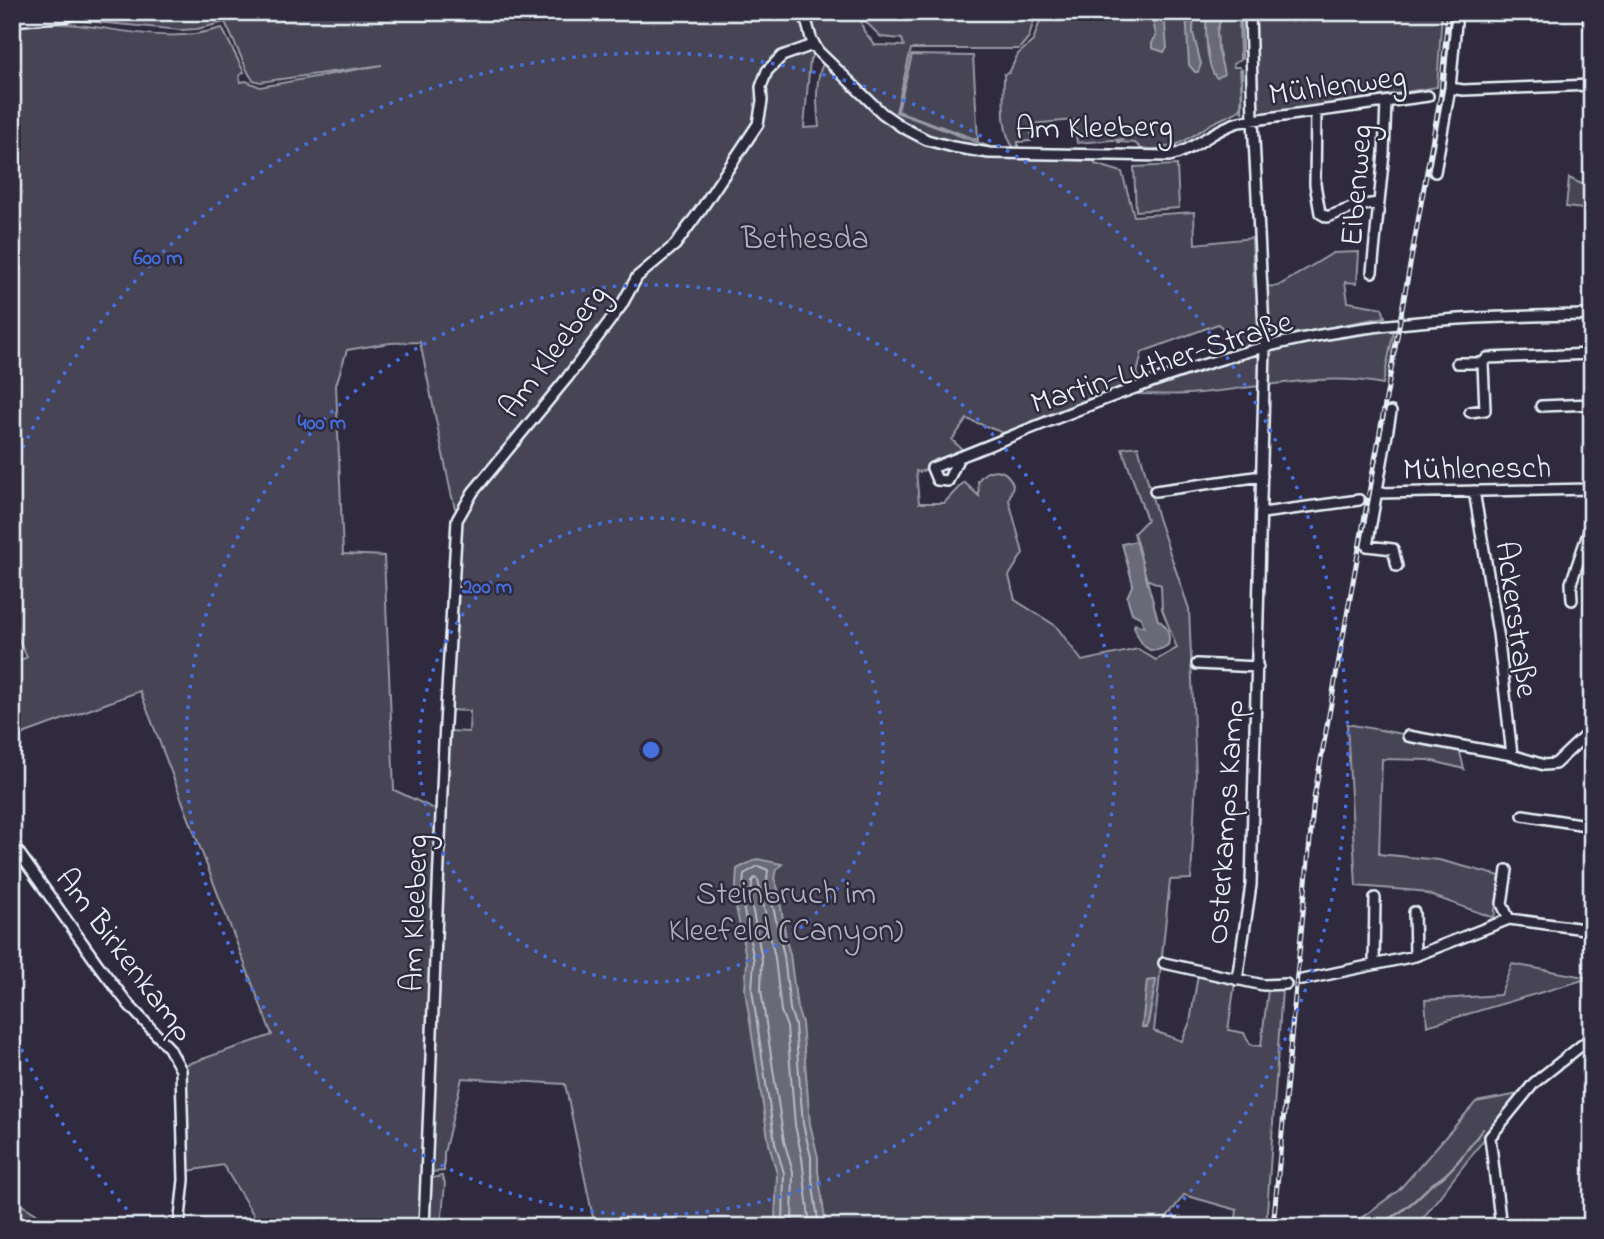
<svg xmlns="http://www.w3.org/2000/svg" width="1604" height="1239" font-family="'Indie Flower',sans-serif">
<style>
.green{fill:#464455;stroke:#979aa6;stroke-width:2;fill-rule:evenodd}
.water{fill:#696978;stroke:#9c9fab;stroke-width:2}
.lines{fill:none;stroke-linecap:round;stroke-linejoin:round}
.shore{stroke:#b5bbc5;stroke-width:2}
.stream{stroke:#9c9fab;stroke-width:2.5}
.minor-casing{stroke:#e8f1f8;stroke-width:14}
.minor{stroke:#2f2a3d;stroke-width:9}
.rail-casing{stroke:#e8f1f8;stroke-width:5}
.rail{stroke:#2f2a3d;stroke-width:2.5;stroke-dasharray:8;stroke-linecap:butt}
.ring{fill:none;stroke:#466fde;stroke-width:3.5;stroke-dasharray:3.5 7}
.labels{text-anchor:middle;stroke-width:5;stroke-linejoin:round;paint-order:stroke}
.street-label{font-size:32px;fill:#e8f1f8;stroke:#2f2a3d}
.park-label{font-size:32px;fill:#afb4bf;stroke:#2f2a3d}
.centre{fill:#466fde;stroke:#2f2a3d;stroke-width:3.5}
.ring-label{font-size:21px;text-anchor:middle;font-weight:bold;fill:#466fde;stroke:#2f2a3d;stroke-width:5;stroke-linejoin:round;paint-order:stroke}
</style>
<rect width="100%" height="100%" fill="#2f2a3d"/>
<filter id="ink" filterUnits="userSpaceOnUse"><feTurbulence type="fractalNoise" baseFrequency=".0143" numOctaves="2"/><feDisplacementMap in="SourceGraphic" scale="14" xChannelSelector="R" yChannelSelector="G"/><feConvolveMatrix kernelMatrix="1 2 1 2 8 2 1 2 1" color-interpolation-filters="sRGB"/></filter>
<g filter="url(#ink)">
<path class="green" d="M89,12h947l-7,25 -10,12h-108l-15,63 94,35 -1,9 106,5v3l27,8 12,44 60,-4 1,32 57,-6 2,49 24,-1 55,-33 26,-1 -2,31 -12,-1 3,20 34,6 3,9 -113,21 -28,9 -26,-23 -76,28 -5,22 4,8 -116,45 -19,7 -39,-15 -15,21 14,13 -46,19 -4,-1 3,32h25l20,-21 15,14 -1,-15c10,-16 29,-14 35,4l-4,15 14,53 -14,23 6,24 41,26 26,35 56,-12 18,11 21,-12 -15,-39 -1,-24 -15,-6 -12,-46 13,-13 -25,-72 16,-2 20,72 31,91 7,166 -5,104 -21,1 -16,151 28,10 8,-19 8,-47 37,8 -7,47 16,3 7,12 10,1 7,-56 14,-1 -16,238h-31l2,-17 -53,-15 -24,32h-565l-30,-143 -103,-6 -18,75v18l-13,1 11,-239 -3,-1 10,-201 20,1 1,-21 -20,-1 9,-186 5,-7v-5l-9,-4 -4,-15 -31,-151 -30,1 -43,7 -11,35 7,169 41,2 10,234 43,20 -8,170 -6,247h-162l-38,-62 -35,6 -3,-106 87,-30 -132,-344 -128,47v-73l15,-8 -15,-32v-602c18,1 37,0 55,1 55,4 99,21 155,4l22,44 -5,4 2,6 5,-1 14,6 122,-22 -122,17 -7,-2 -4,-6 -24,-52 -28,7 -16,1 -106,-10v-3zM865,21l16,16 21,2 2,7 -29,-1 -11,-14 -3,-9zM817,46l7,16c-10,17 -7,46 -5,65l-15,1 6,-68zM1156,980l-9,47h-4l4,-46z
M1043,12h196l1,48 -7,4 1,3h6l2,31 -2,12c-10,6 -21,9 -31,15 -25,17 -34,24 -66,25l-8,-7 -18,-1 8,-3 -48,4 -3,-23 -43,4v17l-13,1v7l-4,-1c-14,-17 -10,-52 -10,-74l5,-1 9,-19 15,-13z
M1256,12h186l-5,75 -180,29z
M912,55l61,1 5,84 -80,-29z
M1177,165l2,43 -43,3 -2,-44z
M1569,178l15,7 -1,24 -17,-2z
M1394,330l-11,54c-65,-13 -129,6 -194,10 -18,1 -36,0 -54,0l134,-45z
M1347,724l111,20 6,25 -35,-9 -47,-1 -3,95 60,6 61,16 -6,42 -75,-27 -63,-5z
M1512,964l78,14 -163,48 -2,-26 75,-5z
M1519,1094l-99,128 1,5h-15l-2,-4 -9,4h-46l50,-37 77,-88z
M442,1176l3,7 -4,44h-12l3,-49z
M12,1199l46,28h-46z"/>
<path class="water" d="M1151,12l13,1 3,35 -3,4 -12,-4v-5l4,-8z
M1186,12h8l-1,21 8,31 -3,8h-3l-6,-7z
M1207,12h16l-6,19 1,17 6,26 -7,4c-11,-9 -12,-51 -10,-66z
M1136,541l22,79c9,5 13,15 10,25 -20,14 -28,-1 -34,-19l1,-2 9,3 -3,-9 -9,-5 -5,-16 6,-13 -11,-40z
M757,859l25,5 -6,6 -2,8 4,11 9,55 3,10 7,54 5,15 8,101 8,33v14l8,56h-49l-2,-7 2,-46 -8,-30 -24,-154 2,-28 -12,-60 2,-33z
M1156,980l-9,47h-5l5,-46z"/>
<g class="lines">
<path class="shore" d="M783,1227l1,-54 -9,-30 -23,-153 2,-29 -12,-60 2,-27 14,-8 10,4 -1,9 17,77 6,53 5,16 8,99 8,33v15l8,55
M792,1227l1,-55 -9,-31 -23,-151 1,-30 -11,-59 1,-20 3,-3 3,2 17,78 6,53 6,16 8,98 7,33 8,69"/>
<path class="stream" d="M1241,12l1,47
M1242,112v-42
M1376,1227c20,-10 36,-23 52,-39 5,-6 12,-8 17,-13 15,-13 26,-31 38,-46"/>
<g class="minor-casing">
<path id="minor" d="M804,12l7,26 7,13 64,62 20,14 25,13 26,7 36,6 180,3c26,-6 44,-27 70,-34l189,-26
M1588,12l4,28
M12,21l55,-5 13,-4
M1450,88l13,2 129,-5
M1316,112l-1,72 5,29 7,4 30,-11 21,-3
M1435,172l15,-84 7,-76
M1372,272l12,-119 2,-50
M1592,321v81
M1457,363h26l4,-5 104,-4
M1541,406l51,-2
M1592,408v103
M1391,412l-24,134 26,3 4,17
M1470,412l15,-2 -2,-47
M959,457l-11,24 -11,-1 -5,-12c110,-43 219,-92 333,-121 107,-27 217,-31 327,-32
M1155,491l107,-15
M1474,491l24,142 14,122
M1377,493l215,-4
M1262,513l97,-13
M1572,600l-1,-17 21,-61
M1197,664l61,3
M1408,736l104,19 32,10 11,-1 37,-35
M1523,815l69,11
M12,843l87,123 30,39 40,43 12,22 3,110 -5,47
M1507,870l-5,34 7,15
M1414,912l1,44
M1164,963l99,22 23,-1
M1374,964l1,-66
M1237,980l14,-95 14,-538 -12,-227 -3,-108
M1302,980l113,-24 94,-37 83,11
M424,1227l20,-485 13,-222 16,-28 94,-114 54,-72 16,-29 38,-32 27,-37 56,-84 4,-23 -1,-14 6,-16 15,-15 31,-11
M1501,1227l-11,-90 44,-54 58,-46"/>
</g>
<use href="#minor" class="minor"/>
<g class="rail-casing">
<path id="rail" d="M1273,1227l41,-429 127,-705 7,-81"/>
</g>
<use href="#rail" class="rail"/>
</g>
</g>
<g class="ring">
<circle cx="651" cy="750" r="232"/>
<circle cx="651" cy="750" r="465"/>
<path d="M141 1225A697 697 0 0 1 14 1033M14 467A697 697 0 1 1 1161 1225"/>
</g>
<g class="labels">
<g class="street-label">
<text transform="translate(1337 84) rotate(-8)" y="11">Mühlenweg</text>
<text transform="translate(1094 126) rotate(-1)" y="11">Am Kleeberg</text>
<text transform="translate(1355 185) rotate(-85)" y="11">Eibenweg</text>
<text transform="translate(552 350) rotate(-53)" y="11">Am Kleeberg</text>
<text transform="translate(1161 361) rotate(-18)" y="11">Martin-Luther-Straße</text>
<text transform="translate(1477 467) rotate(-1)" y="11">Mühlenesch</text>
<text transform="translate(1518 619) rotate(82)" y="11">Ackerstraße</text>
<text transform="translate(1224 822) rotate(-86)" y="11">Osterkamps Kamp</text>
<text transform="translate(413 913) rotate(-88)" y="11">Am Kleeberg</text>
<text transform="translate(126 954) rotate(53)" y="11">Am Birkenkamp</text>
</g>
<g class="park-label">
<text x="805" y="248">Bethesda</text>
<text x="786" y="903">Steinbruch im<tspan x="786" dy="37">Kleefeld (Canyon)</tspan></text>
</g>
</g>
<circle cx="651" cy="750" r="10" class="centre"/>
<g class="ring-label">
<text x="158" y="264">600 m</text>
<text x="322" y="429">400 m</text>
<text x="487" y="593">200 m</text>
</g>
<rect width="1604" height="1239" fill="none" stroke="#2f2a3d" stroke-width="42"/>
<rect x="21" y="21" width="1562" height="1197" fill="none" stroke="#e8f1f8" stroke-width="2.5" filter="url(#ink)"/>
</svg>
